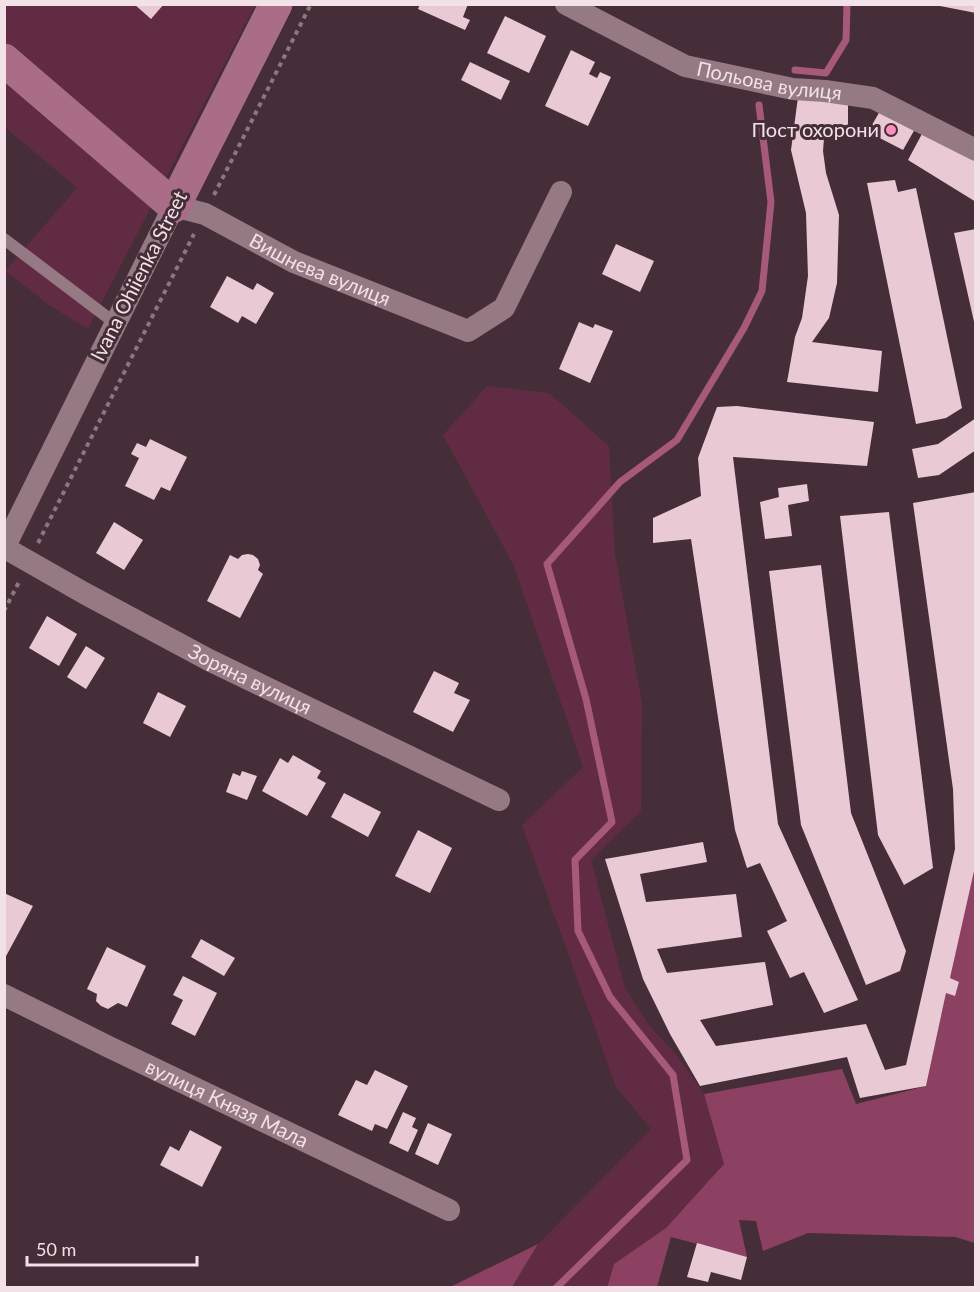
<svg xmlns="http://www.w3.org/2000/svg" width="980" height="1292" font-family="Lato,sans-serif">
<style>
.green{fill:#612c43}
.forest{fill:#8c4162}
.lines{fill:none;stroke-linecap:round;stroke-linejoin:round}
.stream{stroke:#a7597a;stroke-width:7}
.building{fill:#e8c9d4}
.path{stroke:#8b777f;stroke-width:4;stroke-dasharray:4.5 4.5;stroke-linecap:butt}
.lane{stroke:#957983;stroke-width:12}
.street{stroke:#957983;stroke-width:22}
.secondary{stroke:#a96d87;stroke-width:33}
.poi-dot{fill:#fe8ebd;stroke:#452e37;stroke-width:2}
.labels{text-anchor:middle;stroke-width:6;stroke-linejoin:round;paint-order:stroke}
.street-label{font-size:20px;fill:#f2e2e8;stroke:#452e37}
.poi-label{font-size:20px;fill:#f2e2e8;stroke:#452e37;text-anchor:end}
</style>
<rect width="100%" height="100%" fill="#452e37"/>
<path class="green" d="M4,5h251l-167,324 -39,-24 -44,-34 72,-83 -72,-61z
M487,386l62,7 60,53 6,108 27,150 -1,107 -50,49 34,128 26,40 25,26 28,40 20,70 -58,64 -52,36 -7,23h-95l26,-43 113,-115 -35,-42 -94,-262 61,-58 -69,-201 -71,-131z"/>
<path class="forest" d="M975,862v381l-20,-6 -147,-4 -45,18 -7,-30 -17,-1 8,37 -76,-20 -14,50 -50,1 7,-24 52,-36 58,-64 -20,-70 138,-25 14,35 70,-18 20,-93 9,2 4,-12 -9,-5z
M538,1244l-26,43h-62z"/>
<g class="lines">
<path class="stream" d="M795,70l31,3 20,-33 1,-36
M556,1288l131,-128 -14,-85 -63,-78 -32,-66 -3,-71 37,-38 -26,-123 -39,-135 73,-82 57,-42 67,-112 18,-37 9,-89 -12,-97"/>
</g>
<path class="building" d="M134,4h30l-13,15z
M420,4h48l-5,13 7,3 -5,10 -47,-21z
M940,4h36v9l-36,-7z
M505,16l41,20 -17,37 -42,-20z
M571,50l24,12 -6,12 8,4 3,-6 11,5 -23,49 -43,-20z
M470,62l40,19 -9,19 -40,-20z
M798,97l50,5v23l-23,1 -2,25 3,22 13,42 -2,68 -8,35 -17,24 70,9 -4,41 -91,-10 8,-45 7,-19 6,-42 -2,-63 -15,-63z
M880,111l35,18 -12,21 -35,-18z
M923,132l53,28v42l-68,-42z
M895,180l3,12 18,-4 46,220 -16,10 -30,6 -49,-241z
M976,229v97h-1l-21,-93z
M616,244l38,17 -14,31 -38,-18z
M227,276l26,14 4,-7 17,10 -18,31 -14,-8 -4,7 -28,-16z
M579,322l14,6 2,-4 18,7 -23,52 -31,-14z
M737,406l137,16 -7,44 -134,-9 45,367 80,176 -34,13 -20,-41 -14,6 -23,-47 20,-10 -27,-58 -13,5 -12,-38 -44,-291 -38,4v-25l48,-22 -3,-38 19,-51z
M976,418v32l-37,25 -21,3 -6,-29 26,-5z
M150,439l37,18 -17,34 -9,-4 -7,13 -29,-14 14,-28 -8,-4 6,-11 9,4z
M807,484l2,17 -21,4 4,31 -27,3 -5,-37 19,-5 -1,-9z
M976,492v370l-26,116 9,4 -4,14 -9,-3 -20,93 -66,12 -13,-41 -147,29 -30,-52 -27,-55 -38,-120 98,-17 4,20 -67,12 6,28 90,-8 6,43 -85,12 10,24 98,-11 8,43 -73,15 16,26 150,-22 19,46 21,-5 49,-216 -2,-60 -40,-286z
M889,512l44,356 -29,17 -26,-50 -38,-319z
M114,522l29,18 -19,30 -28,-17z
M248,554l5,1 5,4 2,6 -2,5 5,4 -23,44 -33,-17 23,-46 8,4 4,-4z
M821,565l30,248 55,138 -6,20 -34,14 -65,-160 -32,-254z
M47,616l30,18 -18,32 -30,-18z
M86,646l19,12 -19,31 -19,-12z
M434,671l25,12 -5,10 16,7 -17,32 -40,-20z
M158,692l28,14 -16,31 -27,-14z
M293,755l28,16 -4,7 9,5 -19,33 -45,-25 18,-33 8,5z
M242,771l15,5 -10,24 -21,-8 7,-19 7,3z
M344,793l37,19 -13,25 -37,-20z
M418,830l34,18 -22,45 -35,-17z
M4,893l29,13 -29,54z
M201,939l34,19 -11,18 -33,-19z
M107,947l39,19 -19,41 -9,-4 -10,6 -7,-3 -5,-5 1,-7 -10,-5z
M183,976l34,17 -22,43 -24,-12 12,-24 -10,-5z
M375,1070l33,16 -21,43 -12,-5 -3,7 -34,-16 18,-35 11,5z
M403,1112l13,6 -4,9 6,3 -10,22 -19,-9z
M428,1123l24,11 -14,31 -23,-11z
M190,1130l32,17 -20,40 -42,-22 10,-19 9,5z
M697,1243l50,14 -6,23 -30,-8 -3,10 -21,-5z"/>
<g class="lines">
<path class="path" d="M214,195l97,-191
M38,543l156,-309
M4,611l16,-31"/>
<path class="lane" d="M4,239l111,84"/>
<g class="street">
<path id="s1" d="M566,4l119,62 108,23 32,2 48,7 103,52"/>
<path id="s2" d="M4,548l170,-342 31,8 89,48 174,69 36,-23 57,-116"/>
<path id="s3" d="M5,548l79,45 125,67 290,140"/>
<path id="s4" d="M4,995l105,52 340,163"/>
</g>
<path class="secondary" d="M4,60l170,146 102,-202"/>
</g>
<circle class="poi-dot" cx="891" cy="130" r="6"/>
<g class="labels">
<g class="street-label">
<text dy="7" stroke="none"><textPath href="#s1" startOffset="220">Польова вулиця</textPath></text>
<text dy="7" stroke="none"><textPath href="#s2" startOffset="542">Вишнева вулиця</textPath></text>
<text transform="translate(139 276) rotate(-63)" y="7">Ivana Ohiienka Street</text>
<text dy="7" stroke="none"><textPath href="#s3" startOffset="278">Зоряна вулиця</textPath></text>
<text dy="7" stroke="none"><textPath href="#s4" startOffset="248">вулиця Князя Мала</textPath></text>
</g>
<g class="poi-label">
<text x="879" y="137">Пост охорони</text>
</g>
</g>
<rect width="980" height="1292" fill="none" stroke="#f2e2e8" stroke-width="12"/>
<path d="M27 1256v9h170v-9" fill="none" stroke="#f2e2e8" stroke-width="3"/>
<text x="36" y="1256" font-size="18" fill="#f2e2e8" stroke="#452e37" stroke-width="4.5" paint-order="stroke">50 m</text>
</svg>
